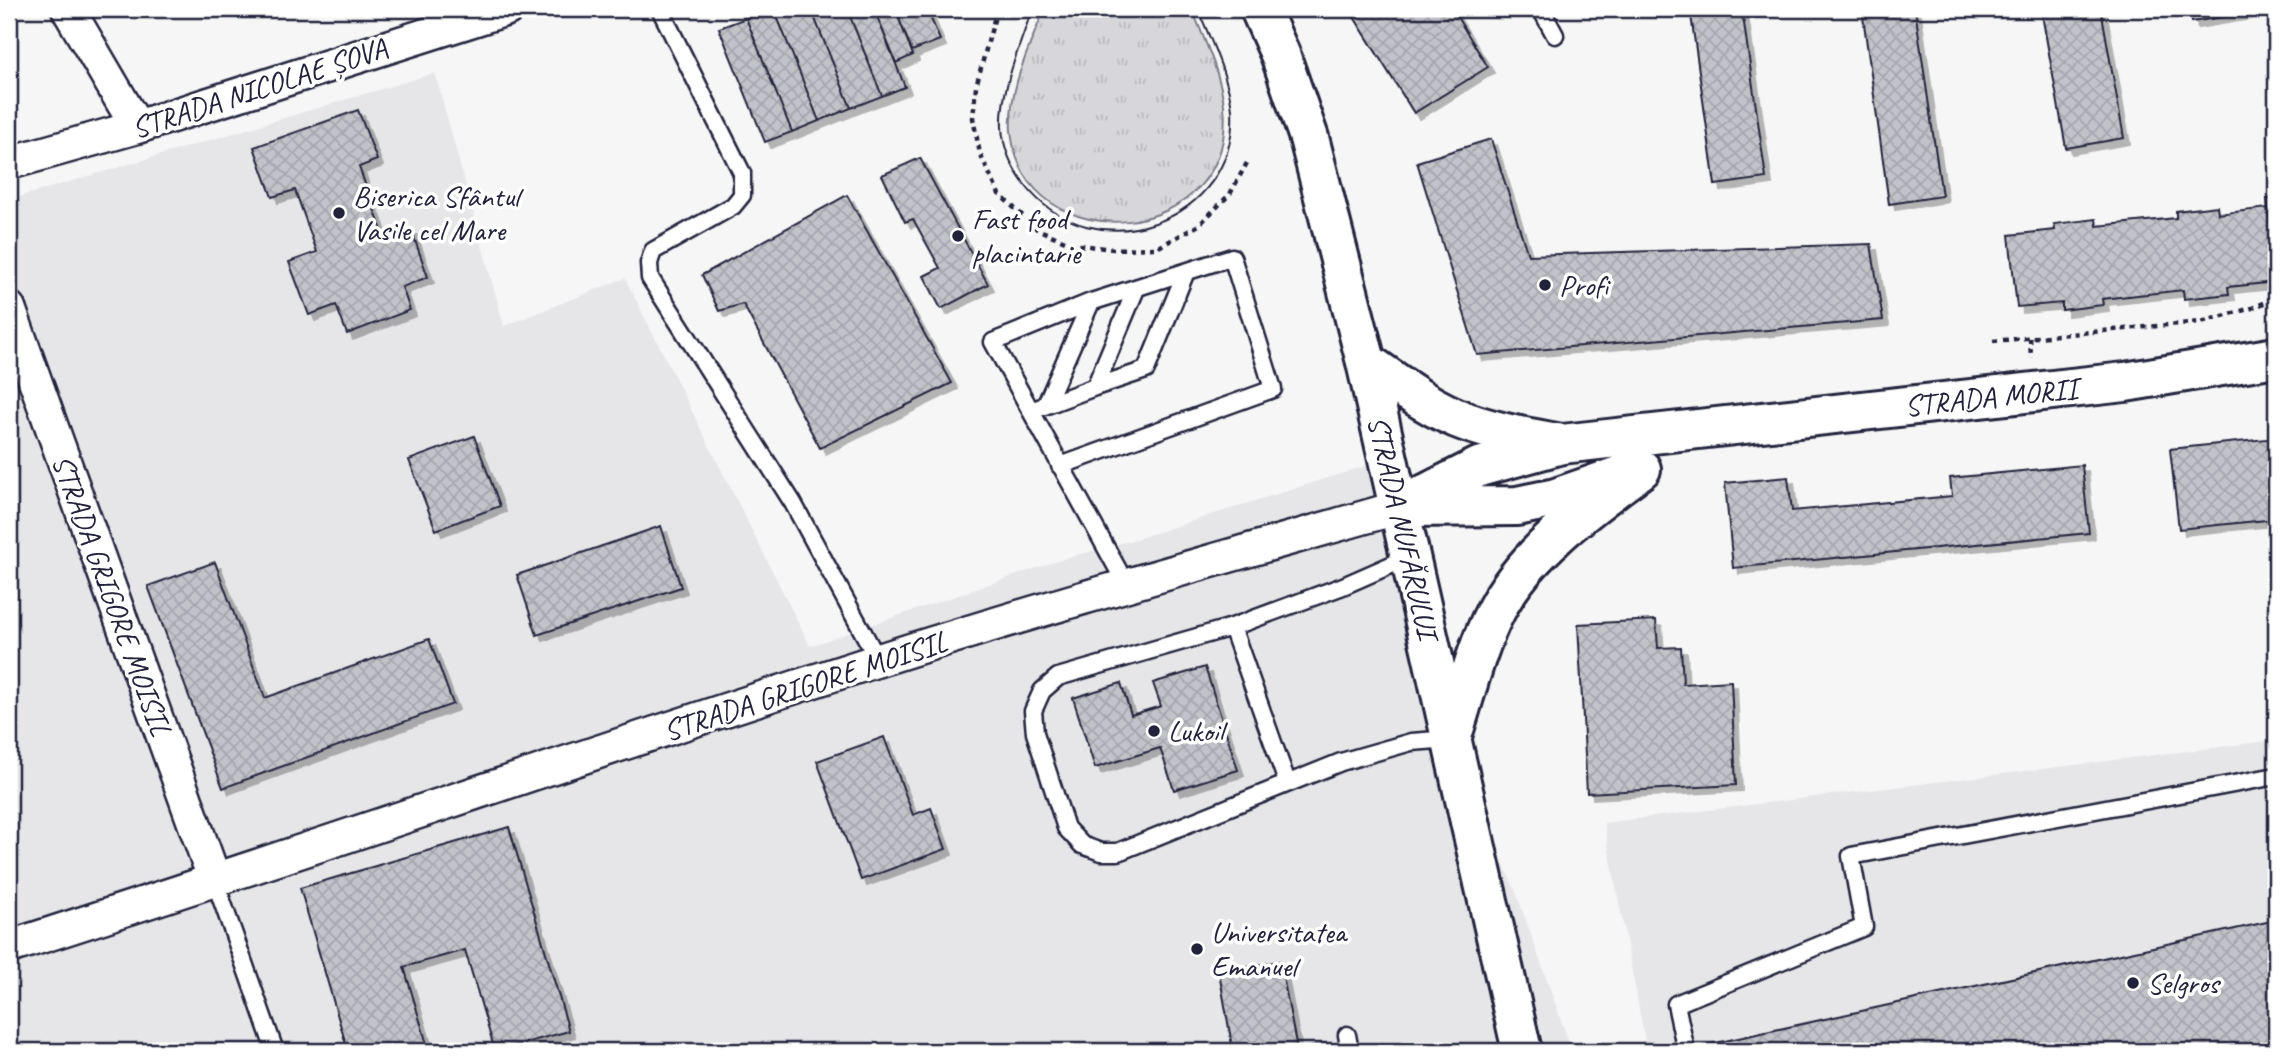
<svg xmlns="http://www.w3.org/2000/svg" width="2285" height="1060" font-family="Caveat,sans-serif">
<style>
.built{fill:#e6e6e9}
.grass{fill:url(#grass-tufts);stroke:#7c7c8b;stroke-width:2}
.building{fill:url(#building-cross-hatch);stroke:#22223b;stroke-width:2;filter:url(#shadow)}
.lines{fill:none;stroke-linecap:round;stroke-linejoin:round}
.lane-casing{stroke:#22223b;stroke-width:21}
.street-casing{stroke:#22223b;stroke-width:37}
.secondary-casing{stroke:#22223b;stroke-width:44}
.primary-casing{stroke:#22223b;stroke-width:44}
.path{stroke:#22223b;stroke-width:4.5;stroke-dasharray:5 5;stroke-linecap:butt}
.lane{stroke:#fff;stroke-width:16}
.street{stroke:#fff;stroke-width:32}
.secondary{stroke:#fff;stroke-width:38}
.primary{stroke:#fff;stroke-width:38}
.tram{stroke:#22223b;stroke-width:2}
.poi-dot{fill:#22223b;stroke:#fff;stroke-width:2.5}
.labels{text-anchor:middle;stroke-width:7;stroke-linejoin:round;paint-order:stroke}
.street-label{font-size:30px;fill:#22223b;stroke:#fff}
.poi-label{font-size:30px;fill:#22223b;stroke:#fff;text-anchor:start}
</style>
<defs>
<pattern id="grass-tufts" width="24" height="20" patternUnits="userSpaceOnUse" patternTransform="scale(1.75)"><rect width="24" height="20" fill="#d7d7db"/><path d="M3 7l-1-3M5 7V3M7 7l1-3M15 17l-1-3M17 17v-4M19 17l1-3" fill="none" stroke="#b8b8bd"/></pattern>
<pattern id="building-cross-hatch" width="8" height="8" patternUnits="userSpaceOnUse" patternTransform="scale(1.75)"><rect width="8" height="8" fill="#c2c2c9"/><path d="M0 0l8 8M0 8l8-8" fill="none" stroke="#a6a6ae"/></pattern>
<filter id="shadow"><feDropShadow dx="6" dy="6" stdDeviation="0" flood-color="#0004"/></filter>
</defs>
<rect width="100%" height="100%" fill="#f6f6f7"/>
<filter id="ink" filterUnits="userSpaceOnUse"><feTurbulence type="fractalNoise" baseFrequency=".0143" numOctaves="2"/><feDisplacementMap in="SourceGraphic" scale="14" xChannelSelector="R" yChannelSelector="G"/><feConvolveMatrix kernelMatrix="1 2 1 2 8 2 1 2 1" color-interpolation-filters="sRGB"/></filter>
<g filter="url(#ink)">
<path class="built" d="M435,73l69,253 121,-48 185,368 256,-88 70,-19 232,-74 83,274 66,156 55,156h-1563v-851z
M2276,740v311h-629l-43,-228z"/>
<path class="grass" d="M1044,9h148c12,30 28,63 32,96 15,141 -200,160 -213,26 -3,-42 19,-84 33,-122z"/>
<path class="building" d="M768,9h6l45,112 -27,11 -46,-114z
M774,9h37l40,99 -32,13z
M811,9h36l35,87 -31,12z
M847,9h27l31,78 -23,9z
M874,9h21l18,46 -17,8z
M895,9h32l13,31 -28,11z
M1349,9h103l36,58 -74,46z
M1734,9h8l24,169 -51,7 -24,-170z
M1862,9h53l27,187 -53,8z
M2041,9h60l23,129 -58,10z
M2190,9h56v4l-54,9z
M746,18l46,114 -27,10 -46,-114z
M358,110l19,50 -18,7 26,72 26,-10 17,48 -26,10 8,23 -63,24 -11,-29 -27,10 -20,-53 28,-10 -22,-62 -23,7 -18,-50z
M1491,139l37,116 343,-11 12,76 -406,35 -60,-193z
M920,158l68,126 -47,25 -17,-33 16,-8 -27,-49 -8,3 -23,-47z
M847,195l105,188 -132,65 -77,-144 -24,7 -17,-36z
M2276,198v62l-3,1 -6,-62z
M2217,206l1,8 50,-6 8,74 -48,5 1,7 -45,5 -1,-9 -81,9 1,6 -41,5v-7l-45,4 -8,-72 46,-5 -1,-6 42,-5 1,7 79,-8v-7z
M474,436l26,70 -64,24 -27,-70z
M2276,438v81l-97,10 -9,-80z
M2082,465l7,68 -356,35 -8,-85 63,-6 4,34 160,-15 -2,-18z
M661,526l20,61 -144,48 -20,-60z
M215,562l50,136 164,-59 24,65 -230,84 -75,-202z
M1656,620l2,28 23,-1 2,37 48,-3 5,104 -149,8 -9,-169z
M1205,667l33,103 -64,20 -14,-42 -65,20 -22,-70 48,-15 10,32 30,-9 -8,-23z
M884,737l29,78 18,-7 15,41 -85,31 -44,-119z
M509,827l60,204 -74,20 -30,-101 -61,17 25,84h-81l-48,-163z
M2276,920v131h-573l-1,-5z
M1280,961l17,88 31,-5 1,7h-96l-14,-79z"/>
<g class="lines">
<g class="lane-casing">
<path id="lane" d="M660,9l82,164v22l-9,11 -80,45 -4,12 1,15 143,225 85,157
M1541,9l14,26
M1095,387l51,-17 39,-96
M1046,404l45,-102
M1031,411l64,-24 41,-98
M1060,466l213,-77 -41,-132 -141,45 -98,40 134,244
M1409,557l-66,29 -111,41 -174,50 -16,14 -9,20 2,22 31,95 16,17 19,7h17l223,-90 70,-20 40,-3
M1232,627l55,155
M215,881l60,170
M1347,1035l3,16
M1686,1051l-10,-47 188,-77 -13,-71 425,-80"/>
</g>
<g class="street-casing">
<path id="street" d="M68,9l69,118
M9,163l128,-36 370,-118
M9,308l206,573
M9,947c291,-93 579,-194 870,-287 173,-55 347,-103 521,-153"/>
</g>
<g class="secondary-casing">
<path id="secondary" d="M1400,507l79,-40 83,-23 563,-62 151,-25
M1405,507l112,-1 39,-8 74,-26"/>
</g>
<g class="primary-casing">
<path id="primary" d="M1260,9l20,45 29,84 57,224 156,689
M1366,362c32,22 64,47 101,60 31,11 63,16 95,22
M1451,739c14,-42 24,-88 44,-127 29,-58 95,-106 146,-143"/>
</g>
<path class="path" d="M997,9l-21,77 -3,32 7,36 19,40 38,35 35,15 41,5 44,-1 42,-23 31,-31 18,-33
M2030,338l1,20
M1993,341l208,-19 51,-14 24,-10"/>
<use href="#lane" class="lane"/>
<use href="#street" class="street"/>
<use href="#secondary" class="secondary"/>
<use href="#primary" class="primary"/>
<path class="tram" d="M1032,9c-11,35 -32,81 -30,118 1,22 10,41 23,58 68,88 214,37 207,-75 -3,-32 -22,-71 -34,-101"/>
</g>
</g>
<g class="poi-dot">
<circle cx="339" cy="213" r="7"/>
<circle cx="958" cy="236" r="7"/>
<circle cx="1545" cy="285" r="7"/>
<circle cx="1154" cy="731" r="7"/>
<circle cx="1197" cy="949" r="7"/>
<circle cx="2133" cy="983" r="7"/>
</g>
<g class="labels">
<g class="street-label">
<text transform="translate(259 88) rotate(-18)" y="10">STRADA NICOLAE ȘOVA</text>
<text transform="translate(1991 397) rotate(-6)" y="10">STRADA MORII</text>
<text transform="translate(1403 527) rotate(77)" y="10">STRADA NUFĂRULUI</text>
<text transform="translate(112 595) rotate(70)" y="10">STRADA GRIGORE MOISIL</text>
<text transform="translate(805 686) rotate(-18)" y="10">STRADA GRIGORE MOISIL</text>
</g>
<g class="poi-label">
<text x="353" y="206">Biserica Sfântul<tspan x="353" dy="34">Vasile cel Mare</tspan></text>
<text x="972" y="229">Fast food<tspan x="972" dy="34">placintarie</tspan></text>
<text x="1559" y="295">Profi</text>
<text x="1168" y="741">Lukoil</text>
<text x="1211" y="942">Universitatea<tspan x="1211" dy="34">Emanuel</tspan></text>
<text x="2147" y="993">Selgros</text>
</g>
</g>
<rect width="2285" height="1060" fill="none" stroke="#fff" stroke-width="35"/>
<rect x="18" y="18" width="2250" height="1025" fill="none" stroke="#22223b" stroke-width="2.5" filter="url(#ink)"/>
</svg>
